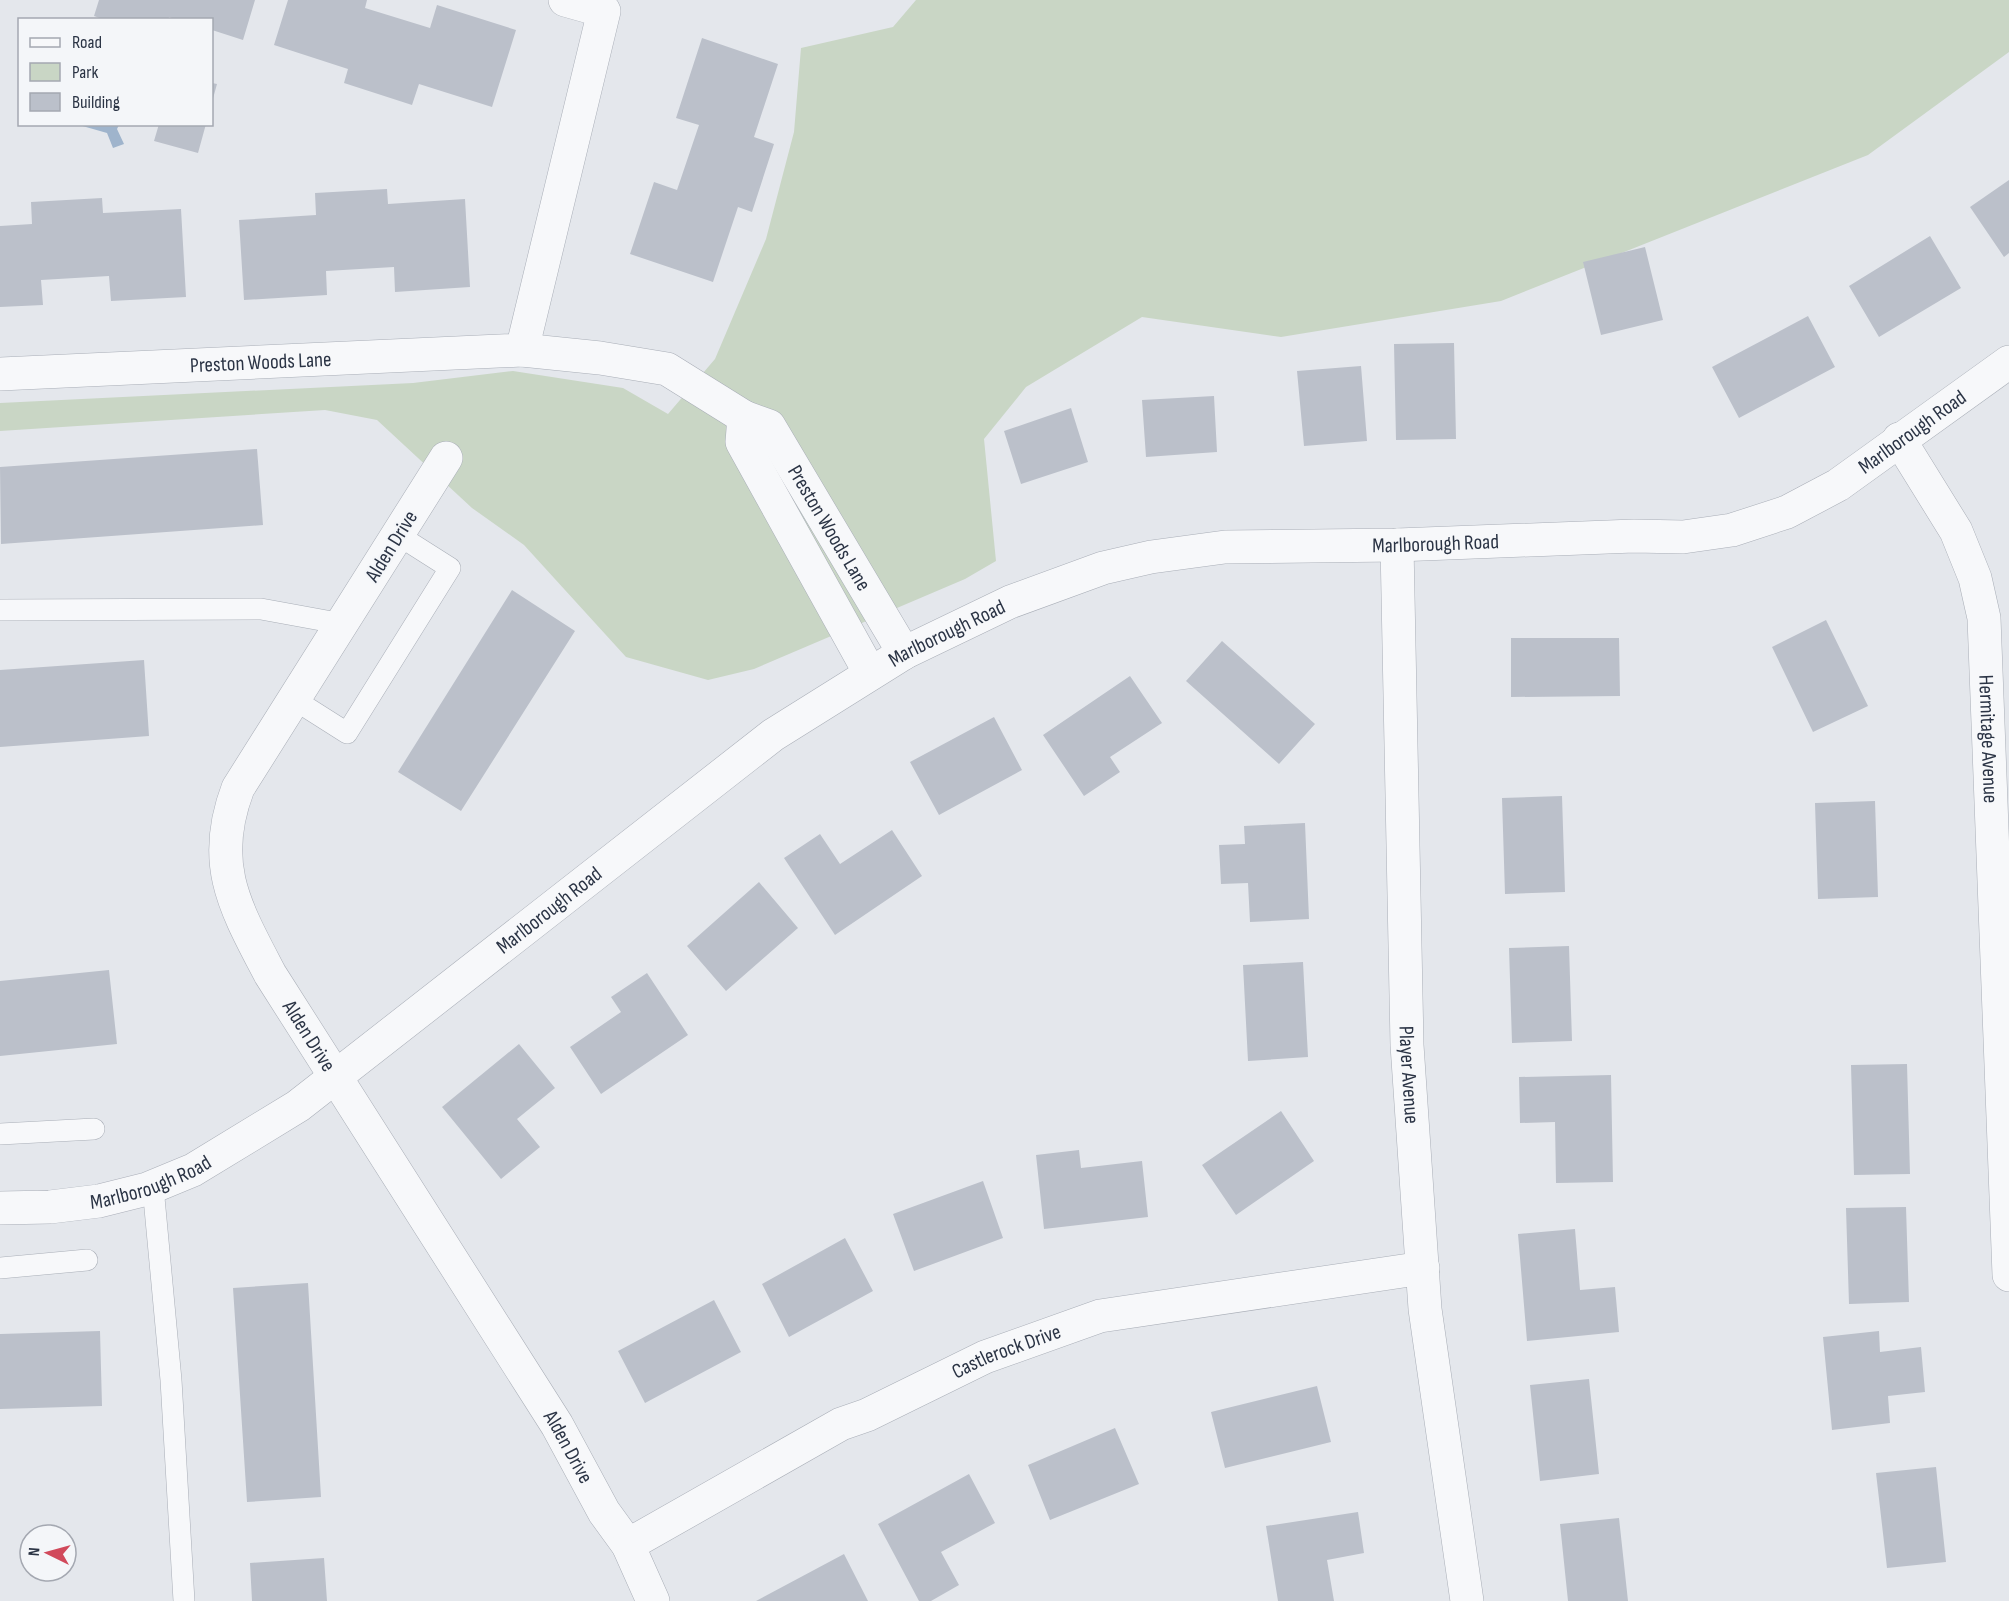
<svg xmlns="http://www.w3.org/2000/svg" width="2009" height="1601" font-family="'Sofia Sans Condensed',sans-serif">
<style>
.green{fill:#c9d6c5}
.water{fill:#9fb4cc}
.building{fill:#bbc0ca}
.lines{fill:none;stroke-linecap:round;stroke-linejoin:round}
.lane-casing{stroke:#a9aeb7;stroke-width:22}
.street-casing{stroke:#a9aeb7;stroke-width:34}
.lane{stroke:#f7f8fa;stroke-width:21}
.street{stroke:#f7f8fa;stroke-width:33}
.labels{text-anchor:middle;stroke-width:4.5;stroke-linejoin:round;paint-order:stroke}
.street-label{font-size:21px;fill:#2b3445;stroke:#f4f6f9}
</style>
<rect width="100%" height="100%" fill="#e4e7ec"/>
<path class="green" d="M916,0h1093v52l-141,103 -367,146 -220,36 -139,-20 -116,70 -42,52 12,122 -31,18 -211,90 -46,11 -82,-23 -102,-112 -52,-37 -95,-88 -52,-10 -325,21v-28l413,-20 100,-12 110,17 45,26 47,-55 51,-120 28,-107 7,-84 92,-21z"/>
<path class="water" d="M79,125h40l-2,4 7,15 -11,4 -6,-15z"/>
<path class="building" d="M99,0h156l-12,40 -31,-10v-10h-34l-9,-3 -1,3h-63l-11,-4z
M288,0h79l-2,8 65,20 7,-23 79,25 -24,77 -73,-23 -7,21 -68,-22 4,-14 -74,-24z
M702,38l76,26 -24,73 20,7 -22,68 -14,-5 -25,75 -83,-28 24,-72 23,8 22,-65 -23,-7z
M212,83l5,1 -5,18z
M159,124h47l-8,29 -44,-12z
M2009,180v73l-5,4 -34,-50z
M387,189l1,15 77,-5 5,88 -75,5 -1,-25 -68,4 1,24 -83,5 -5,-80 77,-5 -1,-22z
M102,198l1,15 78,-4 5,88 -75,4 -2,-25 -68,4 2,25 -43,2v-81l32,-2 -1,-22z
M1930,236l31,52 -82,49 -30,-51z
M1645,247l18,73 -62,15 -18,-73z
M1808,316l27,51 -96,51 -27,-51z
M1454,343l2,96 -60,1 -2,-96z
M1361,366l6,75 -63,5 -7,-75z
M1214,396l3,56 -71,5 -4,-57z
M1071,408l17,54 -67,22 -17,-53z
M257,449l6,76 -262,19 -1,-77z
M512,590l63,41 -114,180 -63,-39z
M1826,620l42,86 -55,26 -41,-85z
M1511,638h108l1,58 -109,1z
M1222,641l93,83 -36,40 -93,-83z
M144,660l5,76 -149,11v-77z
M1130,676l32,47 -52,34 10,15 -36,24 -41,-61z
M994,717l28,53 -83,45 -29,-53z
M1562,796l3,96 -60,2 -3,-96z
M1875,801l3,96 -60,2 -3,-96z
M1305,823l4,96 -59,3 -2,-39 -27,1 -2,-39 26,-1 -1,-18z
M892,830l30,46 -87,59 -51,-77 36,-24 20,30z
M759,882l39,46 -72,63 -39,-45z
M1569,946l3,95 -60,2 -3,-95z
M1303,962l5,95 -60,4 -5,-96z
M109,970l8,74 -117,12v-75z
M647,973l41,62 -87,59 -31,-47 51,-35 -10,-15z
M519,1044l36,44 -38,31 23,28 -39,32 -59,-72z
M1907,1064l3,110 -56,1 -3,-110z
M1611,1075l2,107 -57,1 -1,-61 -35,1 -1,-46z
M1281,1111l33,50 -78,54 -34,-50z
M1079,1150l2,18 61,-7 6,56 -104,12 -8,-74z
M983,1181l20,57 -89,33 -21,-57z
M1906,1207l3,95 -60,2 -3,-96z
M1575,1229l5,61 35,-3 4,45 -92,9 -9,-107z
M845,1238l28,53 -84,46 -27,-53z
M308,1283l13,214 -74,5 -14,-214z
M714,1300l27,52 -96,51 -27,-52z
M100,1331l2,75 -102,3v-75z
M1879,1331l1,21 41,-5 4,45 -37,4 2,27 -58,7 -9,-93z
M1589,1379l10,95 -59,7 -10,-96z
M1317,1386l14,56 -106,26 -14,-56z
M1115,1428l24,56 -89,36 -22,-55z
M1936,1467l10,95 -59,6 -11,-95z
M969,1474l26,49 -54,29 18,33 -28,16h-12l-41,-77z
M1358,1512l6,41 -37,7 7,41h-56l-12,-75z
M1619,1518l9,83h-60l-8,-77z
M844,1554l24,47h-112z
M324,1558l3,43h-75l-2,-38z"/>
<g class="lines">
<g class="lane-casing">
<path id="lane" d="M0,610l261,-1 82,15
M295,700l52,33 103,-165 -52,-33
M0,1134l94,-5
M153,1187l18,193 13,221
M0,1268l87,-8"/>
</g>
<g class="street-casing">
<g id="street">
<path id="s1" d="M522,350l78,8 67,11 77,48 25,9 135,227"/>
<path id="s2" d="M0,374l522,-24 82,-339 -39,-11"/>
<path d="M744,417l-2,25 128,231"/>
<path id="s3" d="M1899,439l57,92 19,47 9,40 25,657"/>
<path id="s4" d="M446,458l-208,330c-29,76 -3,119 32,186l287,451 47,87 24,33 25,56"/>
<path id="s5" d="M1397,545l10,500 18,264 42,292"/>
<path id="s6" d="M0,1208l50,-1 49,-6 48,-12 46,-19 105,-64 475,-371 131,-82 106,-51 93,-34 48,-11 74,-10 172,-2 237,-9 49,1 49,-7 55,-18 51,-27 171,-123"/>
<path id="s7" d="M628,1545l213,-121 26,-9 118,-58 115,-41 323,-48"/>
</g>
</g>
<use href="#lane" class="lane"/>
<use href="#street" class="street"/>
</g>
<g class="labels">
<g class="street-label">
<text dy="7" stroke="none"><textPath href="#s2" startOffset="261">Preston Woods Lane</textPath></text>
<text dy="7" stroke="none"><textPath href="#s6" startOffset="2134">Marlborough Road</textPath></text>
<text dy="7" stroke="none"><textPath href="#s1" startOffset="382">Preston Woods Lane</textPath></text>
<text dy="7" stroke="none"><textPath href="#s6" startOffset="1630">Marlborough Road</textPath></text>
<text transform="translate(391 546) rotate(-58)" y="7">Alden Drive</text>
<text dy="7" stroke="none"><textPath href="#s6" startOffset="1126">Marlborough Road</textPath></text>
<text dy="7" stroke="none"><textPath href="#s3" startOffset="321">Hermitage Avenue</textPath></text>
<text dy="7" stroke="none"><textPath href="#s6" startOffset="640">Marlborough Road</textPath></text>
<text dy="7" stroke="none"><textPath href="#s4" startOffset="660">Alden Drive</textPath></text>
<text dy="7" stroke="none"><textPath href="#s5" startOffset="530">Player Avenue</textPath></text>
<text dy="7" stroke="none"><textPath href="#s6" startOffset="154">Marlborough Road</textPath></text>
<text dy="7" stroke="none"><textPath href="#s7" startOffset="426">Castlerock Drive</textPath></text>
<text dy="7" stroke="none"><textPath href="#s4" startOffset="1146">Alden Drive</textPath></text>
</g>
</g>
<rect x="18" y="18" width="195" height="108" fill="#f4f6f9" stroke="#a4a8b1" stroke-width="1.5"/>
<rect x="30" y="38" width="30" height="9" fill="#f7f8fa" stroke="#a4a8b1" stroke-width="1.5"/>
<text x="72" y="48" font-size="18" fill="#2b3445">Road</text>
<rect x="30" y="63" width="30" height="18" fill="#c9d6c5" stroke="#a4a8b1" stroke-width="1.5"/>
<text x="72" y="78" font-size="18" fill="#2b3445">Park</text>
<rect x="30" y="93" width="30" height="18" fill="#bbc0ca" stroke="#a4a8b1" stroke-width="1.5"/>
<text x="72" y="108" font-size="18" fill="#2b3445">Building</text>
<g transform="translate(48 1553) rotate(275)"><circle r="28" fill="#f4f6f9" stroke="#a4a8b1" stroke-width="1.5"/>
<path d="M0-4.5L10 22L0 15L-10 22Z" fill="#d1495b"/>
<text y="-9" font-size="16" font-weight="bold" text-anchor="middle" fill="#2b3445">N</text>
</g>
</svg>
